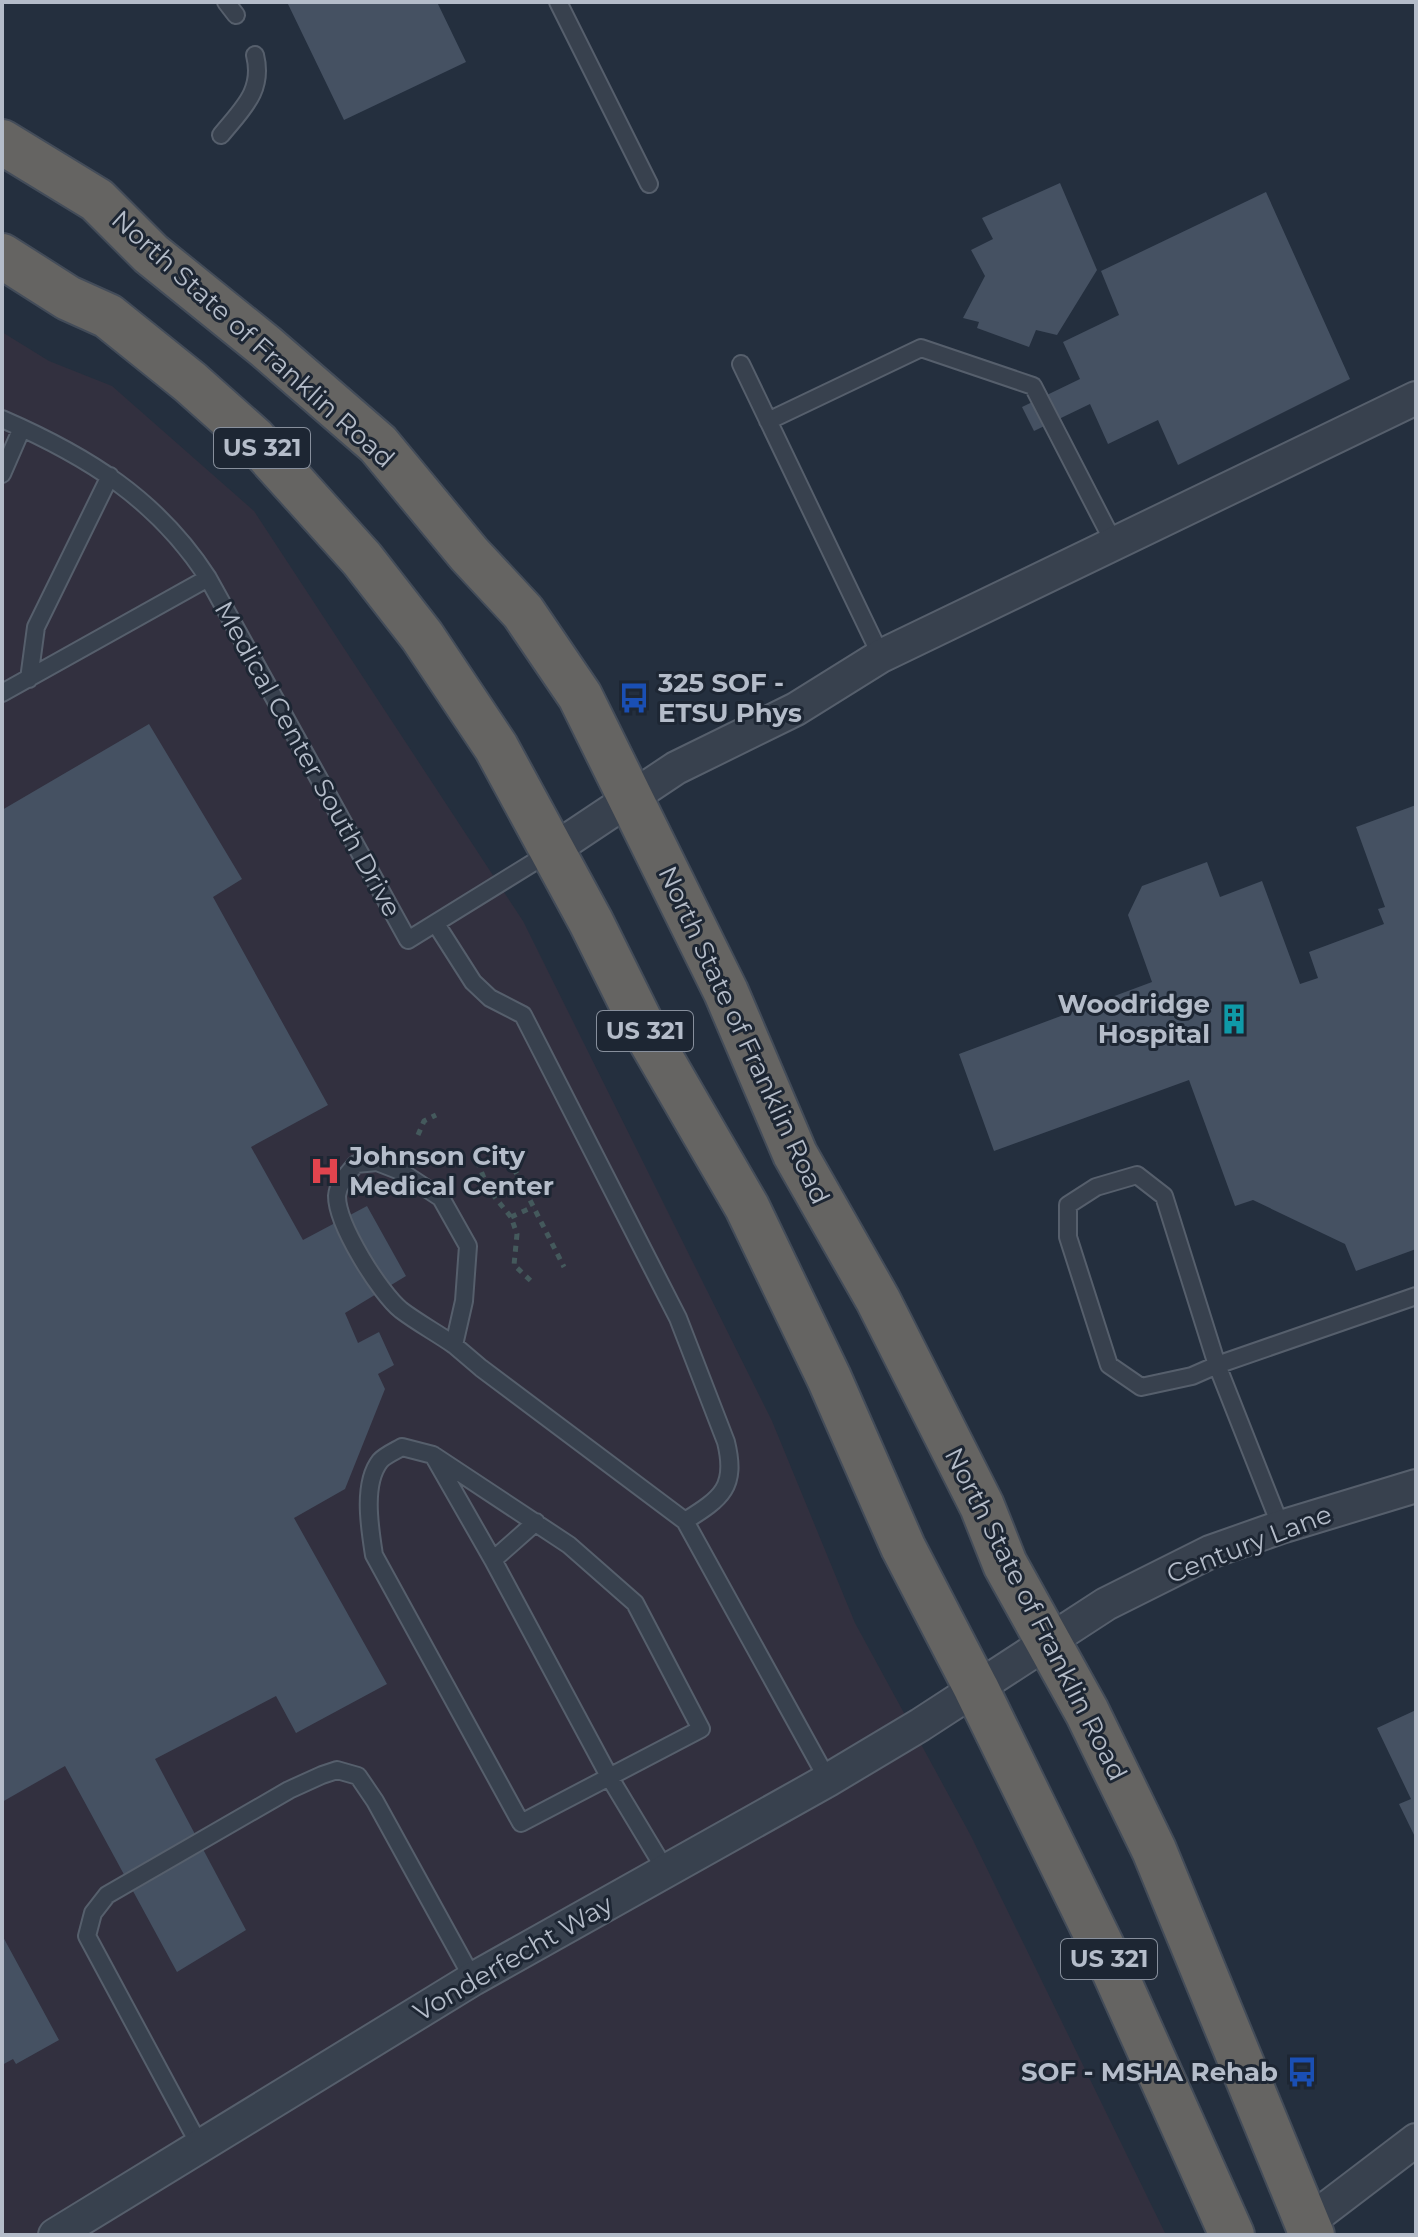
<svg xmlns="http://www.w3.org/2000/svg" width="1418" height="2237" font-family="Montserrat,sans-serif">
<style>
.medical{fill:#32303f}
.building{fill:#455162}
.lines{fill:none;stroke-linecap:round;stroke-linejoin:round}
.service-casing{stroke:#565f6c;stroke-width:20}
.minor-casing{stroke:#565f6c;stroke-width:36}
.trunk-casing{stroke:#434c59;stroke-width:48}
.path{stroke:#44595c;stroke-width:5;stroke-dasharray:6 6;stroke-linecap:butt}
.service{stroke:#38414e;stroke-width:16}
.minor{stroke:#38414e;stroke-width:32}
.trunk{stroke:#656462;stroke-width:44}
.labels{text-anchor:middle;stroke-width:6;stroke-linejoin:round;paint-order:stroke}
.shield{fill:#1d2633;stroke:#878f9c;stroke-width:2}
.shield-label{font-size:24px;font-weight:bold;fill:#b4bcc9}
.street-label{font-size:26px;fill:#b4bcc9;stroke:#1d2633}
.poi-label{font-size:26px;font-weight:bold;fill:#b4bcc9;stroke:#1d2633;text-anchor:start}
</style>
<rect width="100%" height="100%" fill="#242f3e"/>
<path class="medical" d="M2,332l47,29 63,25 142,125 269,410 249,500 83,202 116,213 195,399h-1164z"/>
<path class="building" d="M287,2h150l29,60 -122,58z
M1060,183l37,87 -40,65 -21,-5 -7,17 -52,-19 2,-6 -16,-4 22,-42 -14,-26 22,-11 -11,-21z
M1266,192l84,187 -172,86 -20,-45 -50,24 -18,-40 -56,27 -12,-24 58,-28 -17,-37 56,-27 -18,-44z
M149,724l93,155 -29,18 115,208 -77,42 52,93 64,-34 39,70 -61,37 13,30 21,-11 15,33 -16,9 7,15 -40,100 -51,29 93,166 -91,49 -20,-37 -121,63 91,171 -69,42 -112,-206 -63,36v-992z
M1416,805v444l-60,22 -11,-27 -92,-44 -18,6 -46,-126 -195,71 -35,-97 193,-72 -24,-67 14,-29 65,-24 13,35 42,-16 38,103 18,-6 -9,-26 75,-28 -6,-15 7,-2 -29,-80z
M1416,1710v129l-17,-35 12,-5 -34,-71z
M2,1935l57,105 -43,24 -3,-5 -11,6z"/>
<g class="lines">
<g class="service-casing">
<path id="service" d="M226,2l10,13
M558,2l91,182
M221,135c21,-26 43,-44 34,-80
M741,364l140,292
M2,419c85,37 155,80 206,159l-206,115
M768,421l153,-73 112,38 81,157
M2,474l20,-46
M208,578l200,362 144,-89
M29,679l7,-52 74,-151
M436,924l37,58 17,16 33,17 155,303 48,124c11,45 -4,56 -41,79
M454,1345c-17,-12 -36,-22 -53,-35 -21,-17 -64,-85 -64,-114 1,-13 11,-22 19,-32l21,-2 23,9 41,27 27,48 -4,55 -10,44 27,23 204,153 143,259
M433,1455l136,90 66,58 66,126 -180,94 -147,-268c-4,-26 -12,-71 6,-94 4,-5 15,-10 22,-14l31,8 60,105 43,-38
M1281,1527l-64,-162 -25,11 -51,11 -32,-22 -41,-128v-32l28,-18 41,-12 27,21 53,169 199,-69
M493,1560l117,218 56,93
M200,2146l-113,-210 6,-23 14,-18 182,-105 33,-15 15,-5 21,6 17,25 98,178"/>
</g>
<g class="minor-casing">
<path id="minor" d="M553,850l123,-82 120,-59 85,-53 535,-258
M1307,2223l109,-83
M55,2235l418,-256 355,-199 92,-55 186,-121 104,-52 71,-25 135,-41"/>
</g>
<g class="trunk-casing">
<path id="trunk" d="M2,142l95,58 54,54 114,92 113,98 91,110 54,58 57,84 146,296 69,162 83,146 104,206 23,58 82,148 67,138 158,385
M2,256l66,42 40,18 82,66 64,57 108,120 60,77 74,111 95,175 53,107 103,178 82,171 74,169 73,141 138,283 118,264"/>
</g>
<path class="path" d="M418,1135l6,-14 12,-6
M503,1147l61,120
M477,1161l12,29 22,27 6,17 -3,31 19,18
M511,1217l22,-10"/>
<use href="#service" class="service"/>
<use href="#minor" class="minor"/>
<use href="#trunk" class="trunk"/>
</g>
<defs>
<g id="bus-bare" transform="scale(2.4)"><path d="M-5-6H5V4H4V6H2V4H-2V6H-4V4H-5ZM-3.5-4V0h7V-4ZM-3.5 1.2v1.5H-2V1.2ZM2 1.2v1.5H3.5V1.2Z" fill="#1a4fb4" stroke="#1d2633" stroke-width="2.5" paint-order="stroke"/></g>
<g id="building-bare" transform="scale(2.4)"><path d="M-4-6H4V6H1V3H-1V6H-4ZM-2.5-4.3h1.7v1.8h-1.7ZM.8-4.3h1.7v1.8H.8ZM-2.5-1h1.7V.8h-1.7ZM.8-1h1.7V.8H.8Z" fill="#0f9aa8" stroke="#1d2633" stroke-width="2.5" paint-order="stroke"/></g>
<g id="hospital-bare" transform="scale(2.4)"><path d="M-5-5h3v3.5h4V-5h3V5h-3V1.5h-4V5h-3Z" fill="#e0444e" stroke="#1d2633" stroke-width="2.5" paint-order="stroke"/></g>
</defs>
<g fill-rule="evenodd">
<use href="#bus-bare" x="634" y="698"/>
<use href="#building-bare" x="1234" y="1019"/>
<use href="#hospital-bare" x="325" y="1171"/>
<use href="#bus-bare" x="1302" y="2072"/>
</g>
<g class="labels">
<g class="shield">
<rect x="214" y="428" width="96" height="40" rx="6"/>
<rect x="597" y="1011" width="96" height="40" rx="6"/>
<rect x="1061" y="1939" width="96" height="40" rx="6"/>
</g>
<g class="shield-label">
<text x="262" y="456">US 321</text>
<text x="645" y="1039">US 321</text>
<text x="1109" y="1967">US 321</text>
</g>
<g class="street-label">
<text transform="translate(253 339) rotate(42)" y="9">North State of Franklin Road</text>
<text transform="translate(308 759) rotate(61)" y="9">Medical Center South Drive</text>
<text transform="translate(744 1035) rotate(65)" y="9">North State of Franklin Road</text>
<text transform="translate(1249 1544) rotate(-21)" y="9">Century Lane</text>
<text transform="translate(1036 1614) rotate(63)" y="9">North State of Franklin Road</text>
<text transform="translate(513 1958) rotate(-30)" y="9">Vonderfecht Way</text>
</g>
<g class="poi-label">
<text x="658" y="692">325 SOF -<tspan x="658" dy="30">ETSU Phys</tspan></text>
<text x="1210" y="1013" text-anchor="end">Woodridge<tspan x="1210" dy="30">Hospital</tspan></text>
<text x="349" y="1165">Johnson City<tspan x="349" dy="30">Medical Center</tspan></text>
<text x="1278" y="2081" text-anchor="end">SOF - MSHA Rehab</text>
</g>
</g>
<rect width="1418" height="2237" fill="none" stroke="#b4bcc9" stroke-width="8"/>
</svg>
